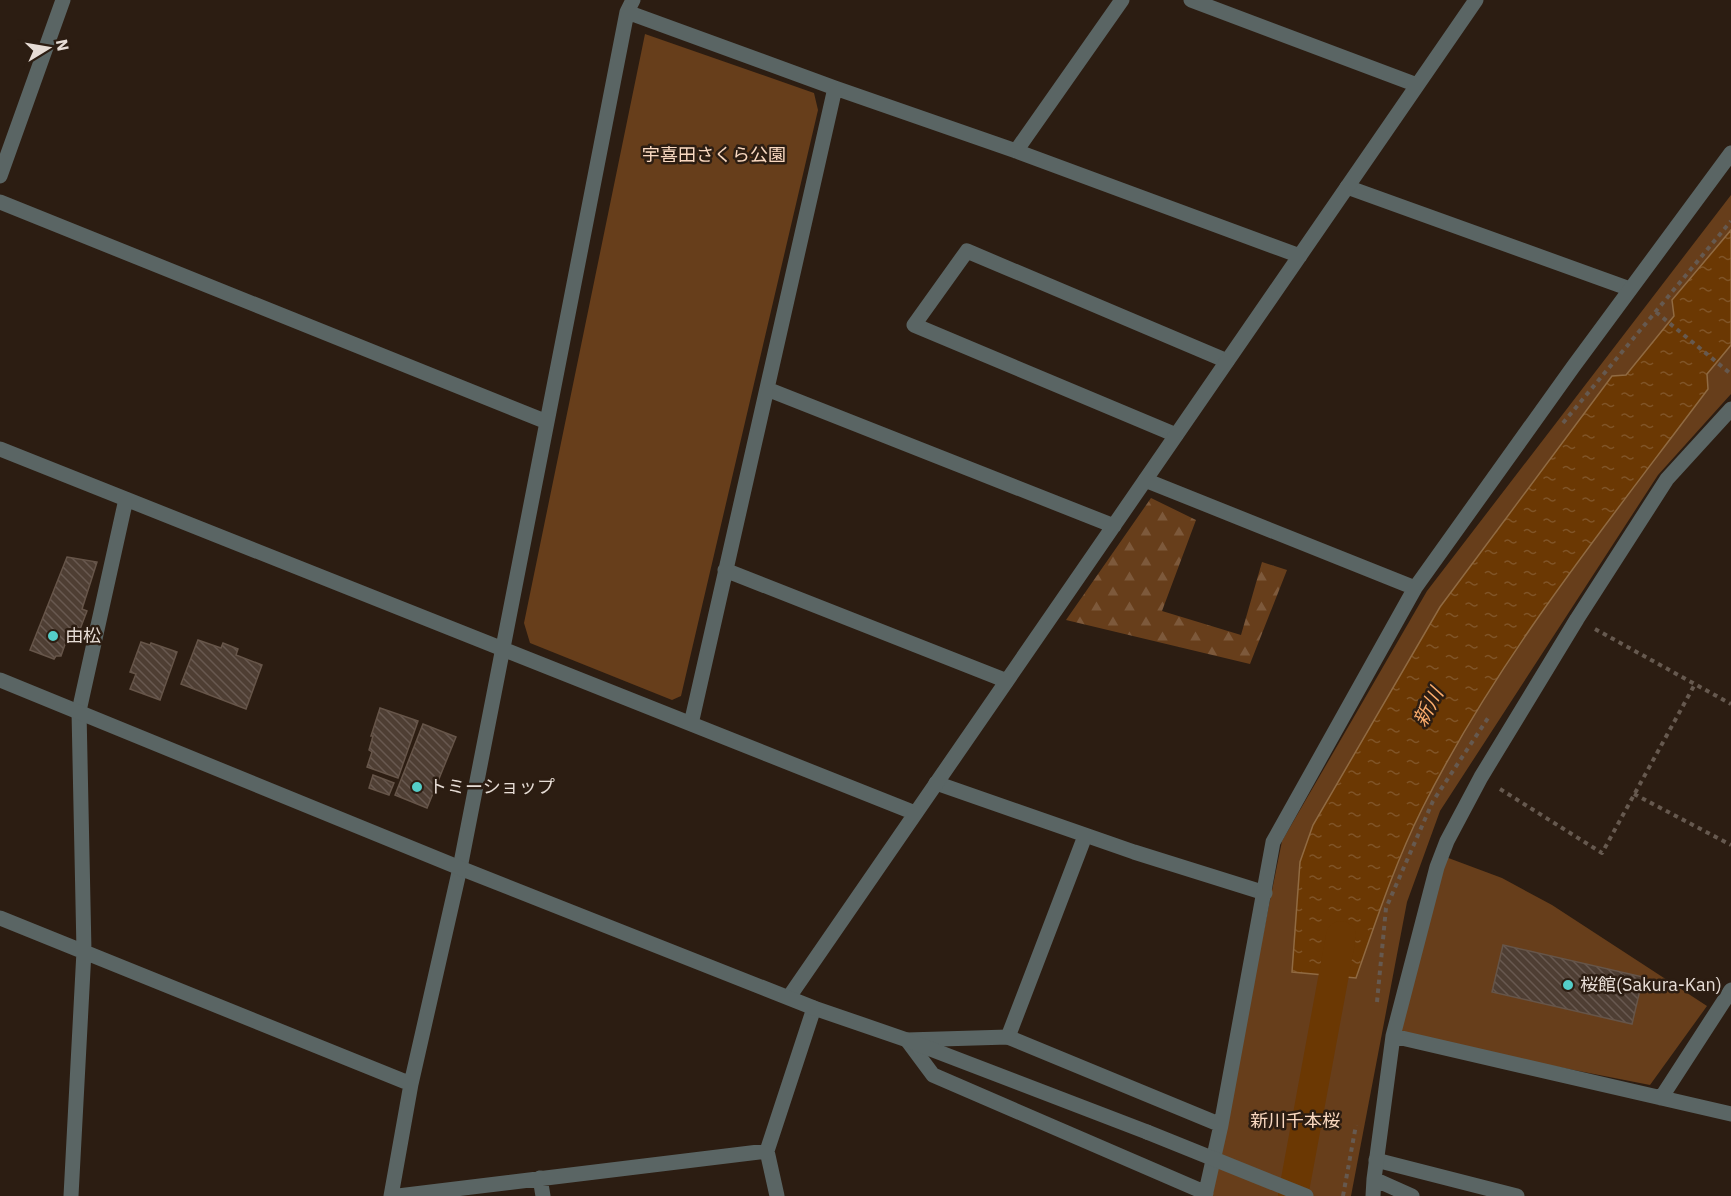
<svg xmlns="http://www.w3.org/2000/svg" width="1731" height="1196" font-family="'IBM Plex Sans','Noto Sans JP',sans-serif">
<style>
.forest{fill:url(#forest-firs)}
.park{fill:#673e1b}
.water{fill:url(#water-ripples);stroke:#906a42;stroke-width:1.5}
.lines{fill:none;stroke-linecap:round;stroke-linejoin:round}
.canal{stroke:#6b3803;stroke-width:30}
.building{fill:url(#building-back-hatch);stroke:#665549;stroke-width:1.5}
.path{stroke:#66594f;stroke-width:4;stroke-dasharray:4.5 4.5;stroke-linecap:butt}
.service{stroke:#5a6564;stroke-width:15}
.minor{stroke:#5a6564;stroke-width:15}
.tertiary{stroke:#5a6564;stroke-width:15}
.tertiary-bridge{stroke:#5a6564;stroke-width:15}
.poi-dot{fill:#54cdc8;stroke:#2c1d12;stroke-width:2}
.labels{text-anchor:middle;stroke-width:5;stroke-linejoin:round;paint-order:stroke}
.park-label{font-size:18px;fill:#fad9c1;stroke:#2c1d12}
.poi-label{font-size:18px;fill:#e7ddd6;stroke:#2c1d12;text-anchor:start}
.water-label{font-size:20px;font-style:italic;fill:#fbac6c;stroke:#2c1d12}
</style>
<defs>
<pattern id="forest-firs" width="22" height="20" patternUnits="userSpaceOnUse" patternTransform="scale(1.5)"><rect width="22" height="20" fill="#673e1b"/><path d="M5 1l3.5 6h-7zM16 11l3.5 6h-7z" fill="#7d593b"/></pattern>
<pattern id="water-ripples" width="26" height="14" patternUnits="userSpaceOnUse" patternTransform="scale(1.5)"><rect width="26" height="14" fill="#6b3803"/><path d="M2 4q2-2 4 0t4 0M15 11q2-2 4 0t4 0" fill="none" stroke="#805427"/></pattern>
<pattern id="building-back-hatch" width="6" height="6" patternUnits="userSpaceOnUse" patternTransform="scale(1.5)"><rect width="6" height="6" fill="#4e3e33"/><path d="M-1 5l2 2M0 0l6 6M5-1l2 2" fill="none" stroke="#685950"/></pattern>
</defs>
<rect width="100%" height="100%" fill="#2c1d12"/>
<path class="forest" d="M1151,498l45,22 -34,91 79,24 21,-73 25,8 -37,94 -184,-44z"/>
<path class="park" d="M645,34l169,59 4,17 -137,586 -9,4 -142,-57 -6,-20z
M1731,195v199l-73,81 -218,336 -33,91 -56,294h-141l72,-355 145,-250z
M1443,856l59,22 50,27 155,101 -57,79 -189,-37 -60,-17z"/>
<path class="water" d="M1731,230v115l-24,29 1,15c-101,135 -210,268 -286,420 -27,54 -46,112 -66,169l-64,-6 8,-110 13,-37 127,-218 172,-231 14,-1 48,-59 -2,-16z"/>
<g class="lines">
<path class="canal" d="M1293,1196l48,-260"/>
</g>
<path class="building" d="M67,557l30,5 -15,47 5,2 -8,21 -9,-2 -9,26h-5l-2,3 -24,-9z
M198,640l23,8 2,-5 15,6 -2,6 26,10 -16,44 -65,-25z
M141,642l9,3 1,-2 26,9 -17,48 -30,-11 6,-15 -6,-2z
M380,708l38,13 -20,57 -31,-11 5,-15 -3,-2 4,-14h-2z
M423,724l33,13 -29,71 -32,-13z
M373,775l21,8 -5,12 -20,-7z
M1503,945l140,32 -11,47 -140,-32z"/>
<g class="lines">
<path class="path" d="M1656,312l75,62
M1563,423l168,-202
M1595,629l136,75
M1500,789l102,64 93,-169
M1634,794l97,51
M1377,1002l9,-94 47,-107 55,-83
M1343,1196l13,-71"/>
<path class="service" d="M1347,187l283,102
M1176,435l-262,-110 53,-74 260,110
M936,783l198,69 131,41
M1008,1037l77,-201
M1376,1160l141,36"/>
<path class="minor" d="M1191,0l226,85
M627,12l208,76 181,63 284,105
M1016,151l106,-151
M0,176l63,-176
M0,202l547,220
M767,389l347,137
M0,449l915,364
M1145,480l270,108
M725,570l282,111
M691,724l144,-636
M0,918l411,166
M789,997l687,-997
M1393,1036l338,78
M907,1040l26,35 273,118
M907,1040l101,-3 213,88
M1661,1098l70,-108
M540,1178l3,18
M1374,1179l19,-143 44,-169 10,-26 34,-64 96,-158 90,-140 64,-70
M71,1196l13,-245 -5,-240 47,-212
M391,1196l20,-112 49,-216 167,-856 6,-12
M398,1196l369,-45
M777,1196l-10,-45 47,-143
M1205,1196l16,-71 52,-283 142,-254 158,-221 158,-214
M1373,1196l1,-17 38,17"/>
<path class="tertiary" d="M0,680l460,188 354,140 93,32 240,92"/>
<path class="tertiary-bridge" d="M1147,1132l159,64"/>
</g>
<g class="poi-dot">
<circle cx="53" cy="636" r="6"/>
<circle cx="417" cy="787" r="6"/>
<circle cx="1568" cy="985" r="6"/>
</g>
<g class="labels">
<g class="park-label">
<text x="714" y="161">宇喜田さくら公園</text>
<text x="1295" y="1127">新川千本桜</text>
</g>
<g class="poi-label">
<text x="65" y="642">由松</text>
<text x="429" y="793">トミーショップ</text>
<text x="1580" y="991">桜館(Sakura-Kan)</text>
</g>
<g class="water-label">
<text transform="translate(1428 707) rotate(-62)" y="7">新川</text>
</g>
</g>
<g transform="translate(48 48) rotate(79)" stroke="#2c1d12" stroke-width="4.5" paint-order="stroke">
<path d="M0-4.5L10 22L0 15L-10 22Z" fill="#e7ddd6"/>
<text y="-9" font-size="16" font-weight="bold" text-anchor="middle" fill="#e7ddd6">N</text>
</g>
</svg>
